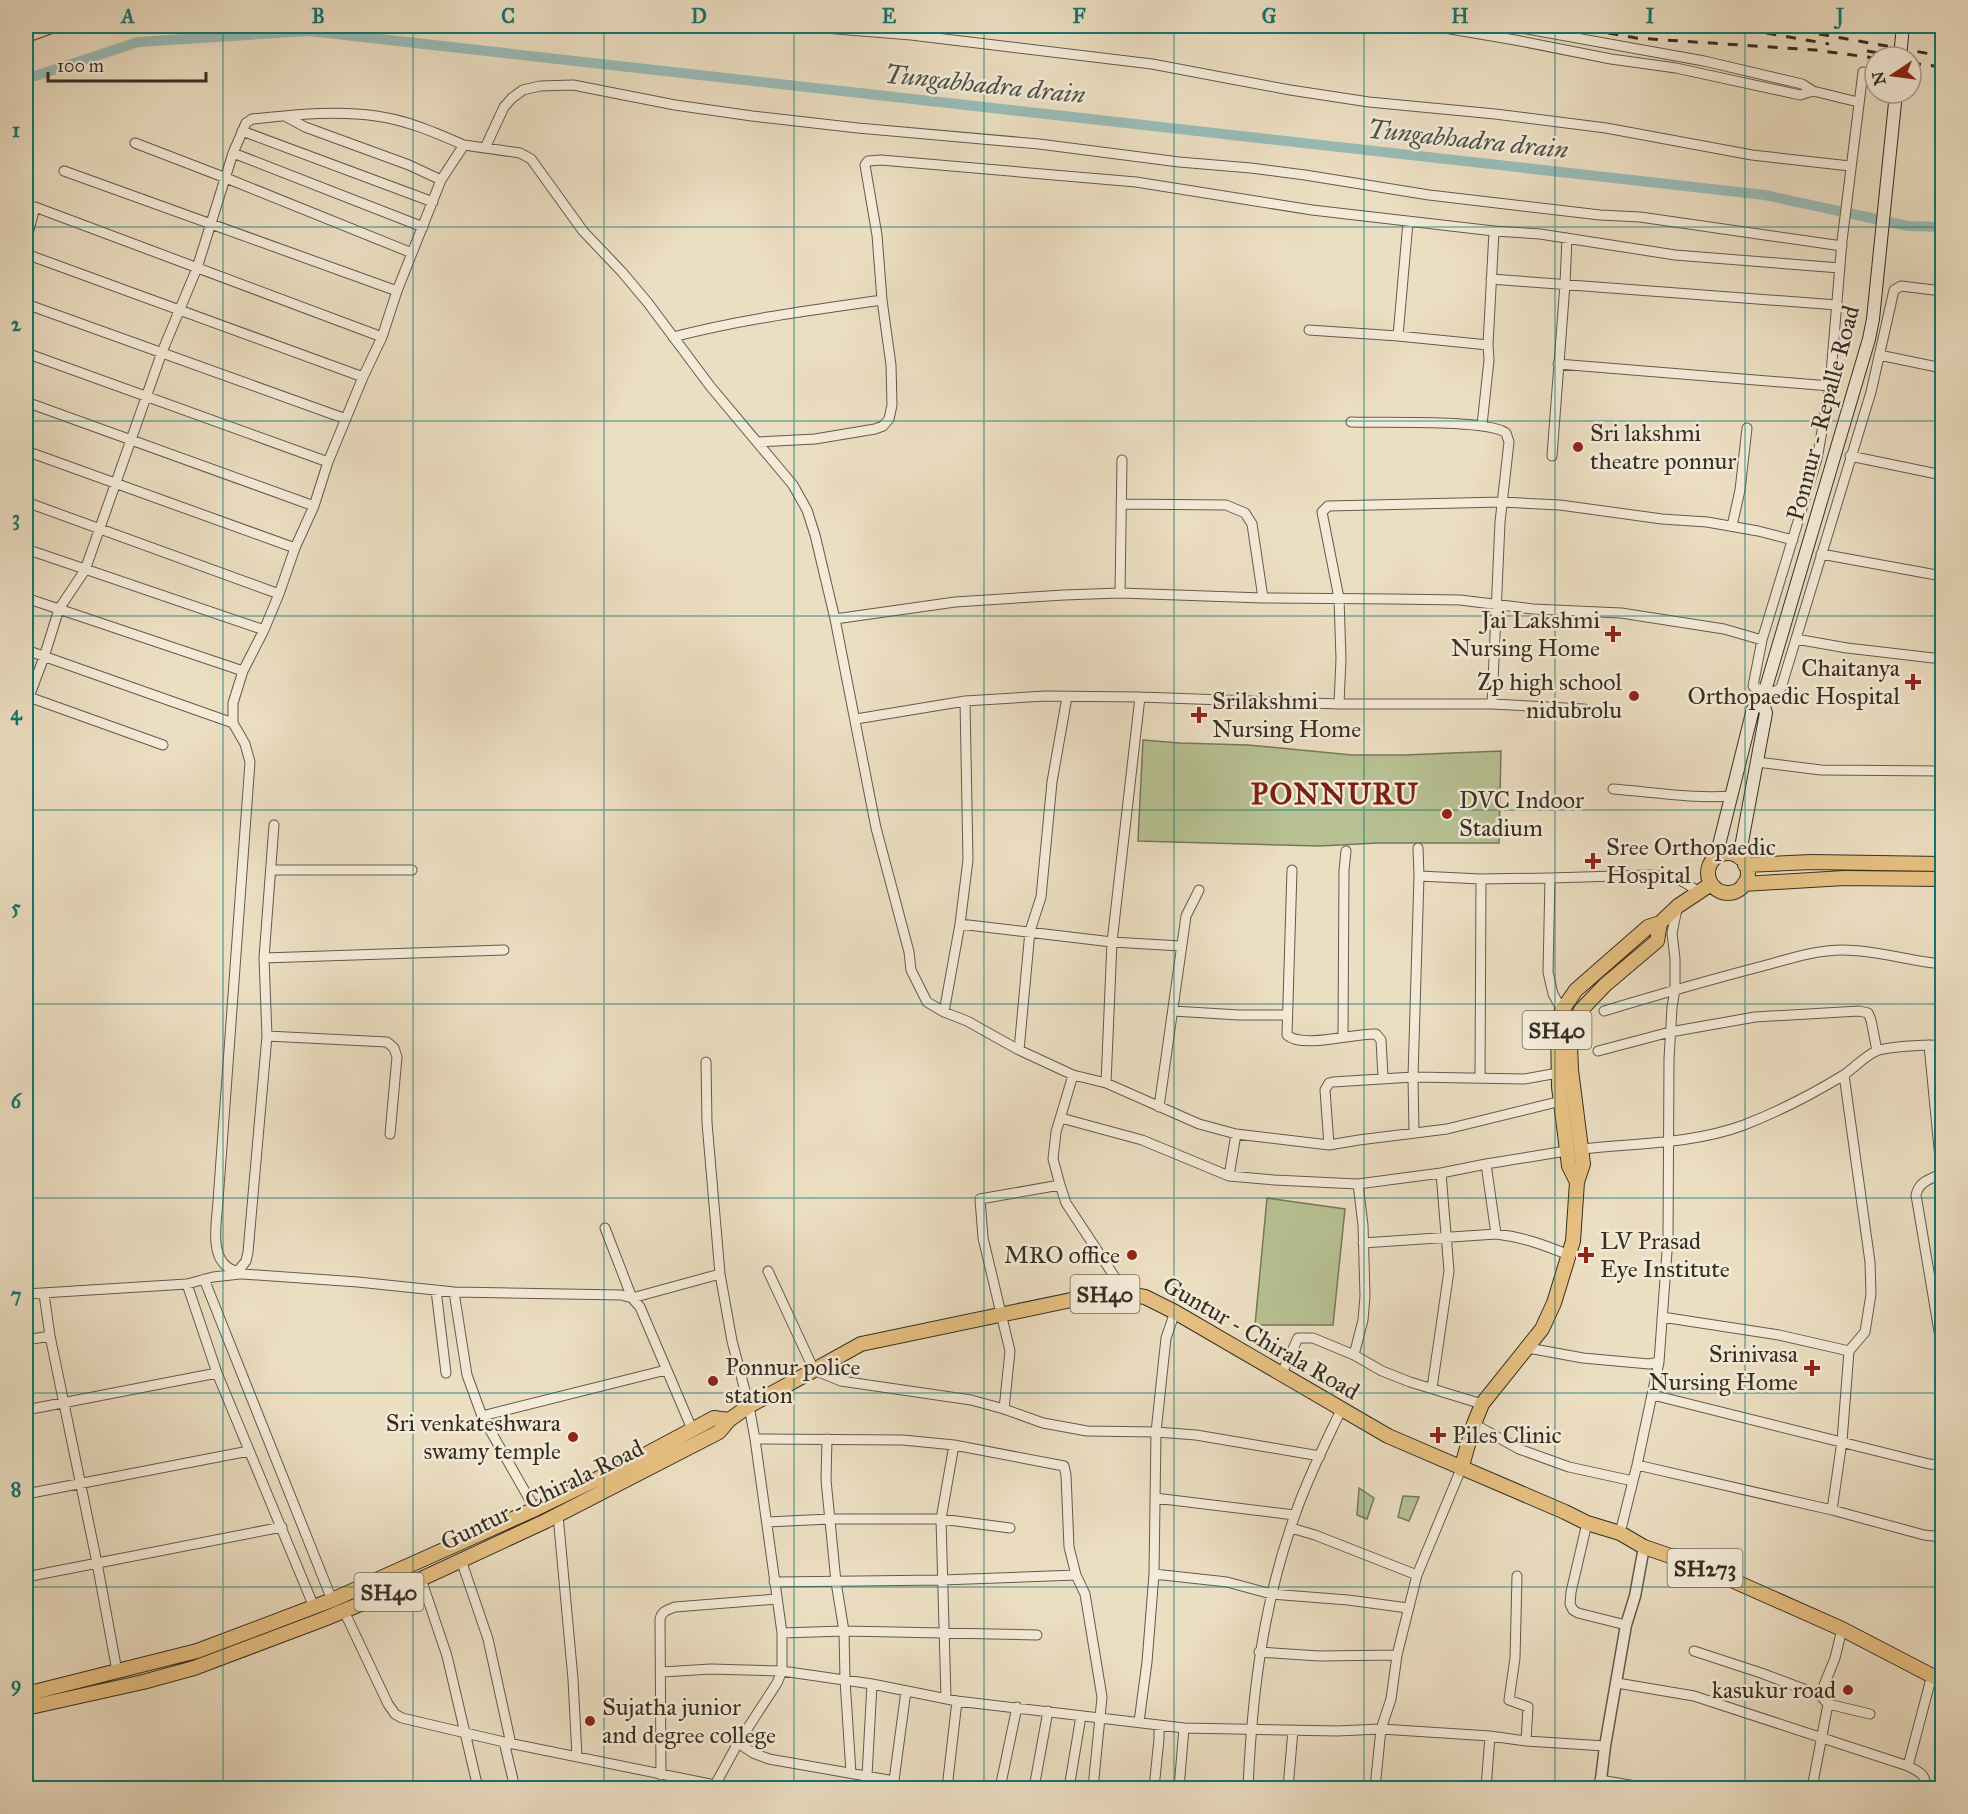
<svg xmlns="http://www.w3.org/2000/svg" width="1968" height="1814" font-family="'IM FELL Great Primer',serif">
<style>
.green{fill:#b7c193;stroke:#76785c;stroke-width:1.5}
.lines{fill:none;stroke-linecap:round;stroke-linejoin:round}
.canal{stroke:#99bcb7;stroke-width:10}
.minor-casing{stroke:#645a4c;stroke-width:11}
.tertiary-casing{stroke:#645a4c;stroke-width:13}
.secondary-casing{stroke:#362e24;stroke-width:14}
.primary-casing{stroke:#362e24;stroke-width:16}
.minor{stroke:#f3ead7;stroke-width:9}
.tertiary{stroke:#f3ead7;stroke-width:10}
.secondary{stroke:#f3ead7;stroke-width:12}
.primary{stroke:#e6bf81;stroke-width:14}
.rail{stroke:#362e24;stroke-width:3;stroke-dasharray:10 10;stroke-linecap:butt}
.secondary-bridge-casing{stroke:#362e24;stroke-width:14;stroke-linecap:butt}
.secondary-bridge{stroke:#f3ead7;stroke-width:12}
.grid{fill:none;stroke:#0f766e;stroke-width:1.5;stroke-opacity:0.55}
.poi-dot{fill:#8f2418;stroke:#f3ead7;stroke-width:2}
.labels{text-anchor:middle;stroke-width:5;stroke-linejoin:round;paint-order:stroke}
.shield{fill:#f3ead7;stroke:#6f665a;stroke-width:1.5}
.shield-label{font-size:22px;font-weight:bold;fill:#362e24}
.street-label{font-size:24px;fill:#362e24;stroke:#f3ead7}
.poi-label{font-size:24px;fill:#362e24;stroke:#f3ead7;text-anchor:start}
.water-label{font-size:26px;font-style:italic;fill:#4f5249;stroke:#f3ead7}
.district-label{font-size:30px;font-weight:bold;letter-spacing:1.5px;fill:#7a1f14;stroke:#f3ead7}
.neatline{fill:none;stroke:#0f766e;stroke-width:2}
.grid-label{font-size:20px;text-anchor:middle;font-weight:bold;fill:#0f766e}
</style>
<rect width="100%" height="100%" fill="#ecdec2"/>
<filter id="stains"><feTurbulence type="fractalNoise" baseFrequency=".00333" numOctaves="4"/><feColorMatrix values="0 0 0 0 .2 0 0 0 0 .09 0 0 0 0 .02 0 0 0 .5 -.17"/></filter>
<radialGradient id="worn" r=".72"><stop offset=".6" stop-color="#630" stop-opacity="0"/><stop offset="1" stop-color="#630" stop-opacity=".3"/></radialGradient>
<path class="green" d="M1143,740l36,3 69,2 104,10h52l97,-4 -2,92h-121l-58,3 -182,-5z
M1267,1198l78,11 -12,116h-78z
M1359,1488l15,10 -7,21 -10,-4z
M1403,1496l16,1 -10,24 -11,-4z"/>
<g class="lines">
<path class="canal" d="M26,79l112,-37 171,-11 1456,164 143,31 34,1"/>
<g class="minor-casing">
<path id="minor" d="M800,26l111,9 241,29 138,26 79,12 126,12 111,14 146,27 98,11
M1433,26l82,14 96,19 65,9 124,27 13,-4
M1510,26l194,35 98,23 11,7 45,11
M1863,72l-21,169 -12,145 -13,73 -55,181 -9,46 2,2 18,4 8,-4 90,-296 23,-102 7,-4 41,5
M285,116l20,11 104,38 32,15
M242,131l191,71
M135,143l91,35 186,75
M485,148l19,-41 8,-9 11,-8 17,-4 33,-1 102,20 77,11 106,12 181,16 140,18 72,6 54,7 124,20 171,20 40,2 202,29
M233,153l190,74
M64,171l333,120
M26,241l9,-34 347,130
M26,254l337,123
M1491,279l346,26
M26,304l320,115
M1309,330l89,6 90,9
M1398,336l10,-114
M673,337c69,-18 139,-27 209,-37
M26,353l302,109
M1879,355l63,13
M1558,364l272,22
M26,402l288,104
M1351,422c28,1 138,-3 155,11l3,9 -9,80 -8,182
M1482,425l7,-65 -1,-15 6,-114 46,3 135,21 165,13
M757,442l58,-3 60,-10 8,-3 6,-7 3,-14 -1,-40 -9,-65 -5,-65 -12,-70 3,-4 13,-1 255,22 176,28 182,21
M26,451l269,97
M1552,456l13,-172 2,-46
M1850,456l92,19
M26,502l253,92
M1121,504l105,1 19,8 7,11 11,74
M1732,526l8,-36 7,-62
M26,549l238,81
M1821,554l121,22
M1120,593l2,-133
M26,598l217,73
M835,619l120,-17 109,-7 56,-2 143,5 129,1 68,1 73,9 88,4 103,16 38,11
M1796,639l51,9 95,11
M26,650l207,73
M26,696l137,49
M1339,704l2,-45 -2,-61 -17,-86 6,-6 174,-4 58,3 102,14 45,3 51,9 35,9
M26,705l18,-48 15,-48 26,-39 77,-218 35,-84 36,-115 13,-30 6,-4c41,-4 84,-9 124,-3 31,4 60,17 88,29
M856,719l109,-18 80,-5 95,1 199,7h153l92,5
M1757,762l64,8 121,1
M1613,789c39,3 80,10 119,7
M272,870h140
M1292,870l-5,165c16,14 67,-2 89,-1l5,6 2,37
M1419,876l62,3 69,-1 99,-3c22,1 31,2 49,17
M1550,878l-2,94 5,22 9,16
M960,924l152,18 69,4
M264,958l240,-8
M1173,1011l66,4h48
M1604,1011c53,-16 105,-31 159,-45 26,-7 52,-16 80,-16 33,0 66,11 99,14
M944,1012l16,-88 8,-64 -3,-159
M267,1036l120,6 7,6 3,9 -7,77
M1343,1037l1,-167 2,-19
M1929,1045l12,124 -2,6c-11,5 -20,7 -23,20l26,154
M1019,1050l11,-119 11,-34 11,-115 15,-85
M1598,1051l72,-19 85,-15 104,-6 9,2 3,7 6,31
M706,1062l1,61 13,151 12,67 17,65 6,33 27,194v38l-5,12 -39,60 -23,42
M1073,1075l-17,57 -3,27 7,26 6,18 52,79 19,11
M1480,1077l1,-198
M1106,1083l6,-141 28,-245
M1159,1107l27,-191 13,-26
M1061,1118l81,22 87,36 45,4 84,4 83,-11 45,-9 80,-13
M1414,1133l-1,-56 6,-201 -1,-28
M1329,1145l-4,-55 4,-7 4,-1 80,-5 111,2 34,-6
M1582,1149c53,-6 111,-5 162,-24 33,-13 67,-30 98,-49 11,-6 25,-23 37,-26 17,-4 46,-5 63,-5
M1486,1164l10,70
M1229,1176l7,-42
M605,1228l27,70 88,-24
M1363,1243l133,-9c27,3 48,11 73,21
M238,1271l8,-10 2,-9 19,-216 -3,-78 10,-133
M768,1271l46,99 27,11 130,19 33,9 39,14 44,8 69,1 40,3 124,21
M204,1279l128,321
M187,1284l30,89 97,234
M436,1290l10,83
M454,1292l13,83 15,41 53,93
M26,1294l161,-10 26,-7 27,-3
M44,1294l6,42 47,227 20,108
M1662,1317l117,18 70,16
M26,1340l24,-4
M1528,1348l55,10 66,6 10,-2
M1354,1355l9,-35 2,-24 -2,-71 -5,-41
M1281,1375l17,-37h15l41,17 28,16 28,11 72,22
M1432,1388l17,-117 -8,-98
M1653,1395l276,69 13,1
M1004,1409l6,-58 -27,-113 -3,-39 80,-14
M26,1410l191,-37
M482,1416l184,-46
M1474,1424l45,25 50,18 64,14
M692,1429l-52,-122 -8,-9 -11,-3 -167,-3 -96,-10 -116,-8c-4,-3 -8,-3 -13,-6 -20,-12 -12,-48 -11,-67l32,-439 -5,-18 -12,-21v-20l10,-32 21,-41 15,-36 16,-46 19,-42 14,-44 35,-85 19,-40 15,-46 44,-111 23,-35 56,8 11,6 52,72 39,41 26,31 62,83 83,99 14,25 8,25 20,84 41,209 33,124 2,18 16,32 17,10 23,9 52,29 54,25 33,8 93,41 37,10 93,11 30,-5 88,-11 114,-28
M755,1439l148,1 51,5 110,21 2,9 3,72 7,28 9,19 17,103 -9,91
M827,1439l-1,41 10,102 8,49 1,49 6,93
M1637,1465l195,45 92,25 18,2
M26,1494l223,-43
M1155,1498l139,17
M1832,1510l10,-69 7,-90 16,-19 6,-38 -1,-32 -26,-187
M558,1515l15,164 4,78
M767,1522l63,-3h111l69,9
M1587,1523l-16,69 -1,12 3,6 5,3 48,12
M1291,1528l24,7 102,40
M1620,1533l17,-68 22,-103 9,-124 1,-179 3,-52 3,-17v-31l-3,-26 5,-24
M461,1560l27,79 23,105
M1154,1574l73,8 44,12 77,6 60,8
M1517,1576l-2,82 -6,42 19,7 -2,34
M26,1577l256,-50
M421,1579l26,77 31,132
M774,1582l168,-2 134,-5
M344,1611l44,93 7,10 7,4 102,24 226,46
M1842,1629l-7,29 -15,37 8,9 42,10
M782,1633l62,-2 193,4
M1694,1651l67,22 59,22
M1259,1652l60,4 78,-1
M662,1672l49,-3 71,2 90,13 85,17 227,27 153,3 44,-2 109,7 36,5 79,5
M1617,1683l77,13 214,70c11,6 19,8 17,22
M946,1698l-5,-179 13,-74
M1139,1722l8,-60 7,-88 2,-142 10,-94 9,-26
M504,1742l11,46
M738,1743l15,10 16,6 125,22
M1908,1766l24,-91
M661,1775l-1,-156c2,-8 7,-9 15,-12l102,-8
M867,1776l5,-92
M1600,1780l48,8
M893,1788l13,-97
M947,1788l10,-87
M1000,1788l17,-81
M1034,1788l14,-77
M1069,1788l12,-72
M1154,1788l5,-49v-14
M1179,1788l5,-60
M1248,1788c4,-94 15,-184 47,-273 12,-36 30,-71 46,-105
M1288,1788l5,-58
M1375,1788l6,-59 10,-30 6,-44 20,-80 44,-106
M1486,1788l4,-52
M1812,1788l16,-84"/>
</g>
<g class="tertiary-casing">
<path id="tertiary" d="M26,37l30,-11
M1600,1788l5,-42 21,-121 9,-29 9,-49"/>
</g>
<g class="secondary-casing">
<path id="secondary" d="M1716,857l37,-148 9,-8 107,-362 4,-20 23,-226
M1739,858l27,-145 -4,-12"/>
</g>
<g class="primary-casing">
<path id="primary" d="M1708 873a20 20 0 1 1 40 0a20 20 0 1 1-40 0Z
M1745,865l67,-3 130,2
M1744,884l100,-6 98,1
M1577,1182l-8,-16 -10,-79 -1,-59 4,-18 14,-20 72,-63 12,-4 18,-17 33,-22
M1461,1469l13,-45 8,-20 60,-75 12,-26 19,-62 4,-59 6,-18 -12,-94 -1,-25 4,-19 7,-16 24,-25 52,-44 3,-18
M26,1694l171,-43 135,-51 203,-91 91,-44 88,-47 15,2
M26,1708l117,-26 51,-14 130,-49 97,-40 125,-58 173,-89 10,-12 20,-14 112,-62 234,-49 26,-2 24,4 30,15 213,124 177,76 22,11 33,10 24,14 56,19 142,63 100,52"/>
</g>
<use href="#minor" class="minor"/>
<use href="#tertiary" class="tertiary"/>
<use href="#secondary" class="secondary"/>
<use href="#primary" class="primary"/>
<path class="rail" d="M1569,26l67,12 179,12 60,8
M1727,26l102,18
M1787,26l34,8
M1933,26l9,1
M1819,34l123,22
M1867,51l33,6
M1911,63l31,4"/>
<g class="secondary-bridge-casing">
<path id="secondary-bridge" d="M1900,57l3,-31"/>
</g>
<use href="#secondary-bridge" class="secondary-bridge"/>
</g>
<path class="grid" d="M223,26v1762M413,26v1762M604,26v1762M794,26v1762M984,26v1762M1174,26v1762M1364,26v1762M1555,26v1762M1745,26v1762M26,227h1916M26,421h1916M26,616h1916M26,810h1916M26,1004h1916M26,1198h1916M26,1393h1916M26,1587h1916"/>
<g class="poi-dot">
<circle cx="1578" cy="447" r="6"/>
<path d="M1610 625h6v6h6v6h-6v6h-6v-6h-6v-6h6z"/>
<path d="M1910 673h6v6h6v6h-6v6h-6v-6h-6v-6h6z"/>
<circle cx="1634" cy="696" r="6"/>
<path d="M1196 706h6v6h6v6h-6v6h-6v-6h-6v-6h6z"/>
<circle cx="1447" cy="814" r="6"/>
<path d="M1590 852h6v6h6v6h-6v6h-6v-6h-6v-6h6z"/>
<circle cx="1132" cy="1255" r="6"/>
<path d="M1583 1246h6v6h6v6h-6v6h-6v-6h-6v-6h6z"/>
<path d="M1809 1359h6v6h6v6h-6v6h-6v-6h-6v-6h6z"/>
<circle cx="713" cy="1381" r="6"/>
<path d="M1435 1426h6v6h6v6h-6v6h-6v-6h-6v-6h6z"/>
<circle cx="573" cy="1437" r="6"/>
<circle cx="1848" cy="1690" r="6"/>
<circle cx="590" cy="1721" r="6"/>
</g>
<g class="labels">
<g class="shield">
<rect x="1522.5" y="1011" width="69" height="38" rx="4.5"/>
<rect x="1070.5" y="1275" width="69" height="38" rx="4.5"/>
<rect x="1667.5" y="1549" width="75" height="38" rx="4.5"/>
<rect x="354.5" y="1573" width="69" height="38" rx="4.5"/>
</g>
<g class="shield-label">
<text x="1557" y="1038">SH40</text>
<text x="1105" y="1302">SH40</text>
<text x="1705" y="1576">SH273</text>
<text x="389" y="1600">SH40</text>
</g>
<g class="street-label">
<text transform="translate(1823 413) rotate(-75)" y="8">Ponnur - Repalle Road</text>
<text transform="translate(1261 1338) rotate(30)" y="8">Guntur - Chirala Road</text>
<text transform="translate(542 1495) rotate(-26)" y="8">Guntur - Chirala Road</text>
</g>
<g class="poi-label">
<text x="1590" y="441">Sri lakshmi<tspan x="1590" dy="28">theatre ponnur</tspan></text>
<text x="1600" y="628" text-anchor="end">Jai Lakshmi<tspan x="1600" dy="28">Nursing Home</tspan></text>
<text x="1900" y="676" text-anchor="end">Chaitanya<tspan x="1900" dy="28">Orthopaedic Hospital</tspan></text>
<text x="1622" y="690" text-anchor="end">Zp high school<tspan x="1622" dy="28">nidubrolu</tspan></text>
<text x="1212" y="709">Srilakshmi<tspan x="1212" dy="28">Nursing Home</tspan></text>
<text x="1459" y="808">DVC Indoor<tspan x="1459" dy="28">Stadium</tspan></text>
<text x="1606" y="855">Sree Orthopaedic<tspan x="1606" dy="28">Hospital</tspan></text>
<text x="1600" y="1249">LV Prasad<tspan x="1600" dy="28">Eye Institute</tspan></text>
<text x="1120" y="1263" text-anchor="end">MRO office</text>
<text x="1798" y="1362" text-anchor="end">Srinivasa<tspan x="1798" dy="28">Nursing Home</tspan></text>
<text x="725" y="1375">Ponnur police<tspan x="725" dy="28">station</tspan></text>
<text x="561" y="1431" text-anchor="end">Sri venkateshwara<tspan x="561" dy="28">swamy temple</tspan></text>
<text x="1452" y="1443">Piles Clinic</text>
<text x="1836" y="1698" text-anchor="end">kasukur road</text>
<text x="602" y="1715">Sujatha junior<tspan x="602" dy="28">and degree college</tspan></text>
</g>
<g class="water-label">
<text transform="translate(985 84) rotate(6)" y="9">Tungabhadra drain</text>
<text transform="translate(1468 139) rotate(6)" y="9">Tungabhadra drain</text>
</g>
<g class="district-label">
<text x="1335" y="804">PONNURU</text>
</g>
</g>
<rect width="1968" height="1814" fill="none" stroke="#ecdec2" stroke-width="66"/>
<g transform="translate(1893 75) rotate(257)"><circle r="28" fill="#f3ead7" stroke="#a79f8f" stroke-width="1.5"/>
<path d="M0-4.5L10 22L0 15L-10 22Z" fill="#8f2418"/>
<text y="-9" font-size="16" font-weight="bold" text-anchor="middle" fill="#362e24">N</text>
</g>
<path d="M48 72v9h158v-9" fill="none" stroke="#362e24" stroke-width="3"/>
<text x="57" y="72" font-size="18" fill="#362e24" stroke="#f3ead7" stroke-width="4.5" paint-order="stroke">100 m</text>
<rect x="33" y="33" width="1902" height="1748" class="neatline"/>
<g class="grid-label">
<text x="128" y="23">A</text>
<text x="318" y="23">B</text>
<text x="508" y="23">C</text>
<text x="699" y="23">D</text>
<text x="889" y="23">E</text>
<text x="1079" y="23">F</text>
<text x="1269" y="23">G</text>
<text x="1460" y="23">H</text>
<text x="1650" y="23">I</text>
<text x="1840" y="23">J</text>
<text x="16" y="137">1</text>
<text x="16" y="331">2</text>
<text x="16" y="525">3</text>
<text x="16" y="720">4</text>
<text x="16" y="914">5</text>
<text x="16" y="1108">6</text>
<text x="16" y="1302">7</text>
<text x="16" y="1496">8</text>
<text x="16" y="1691">9</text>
</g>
<rect width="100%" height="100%" filter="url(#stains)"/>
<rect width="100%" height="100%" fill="url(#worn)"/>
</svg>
